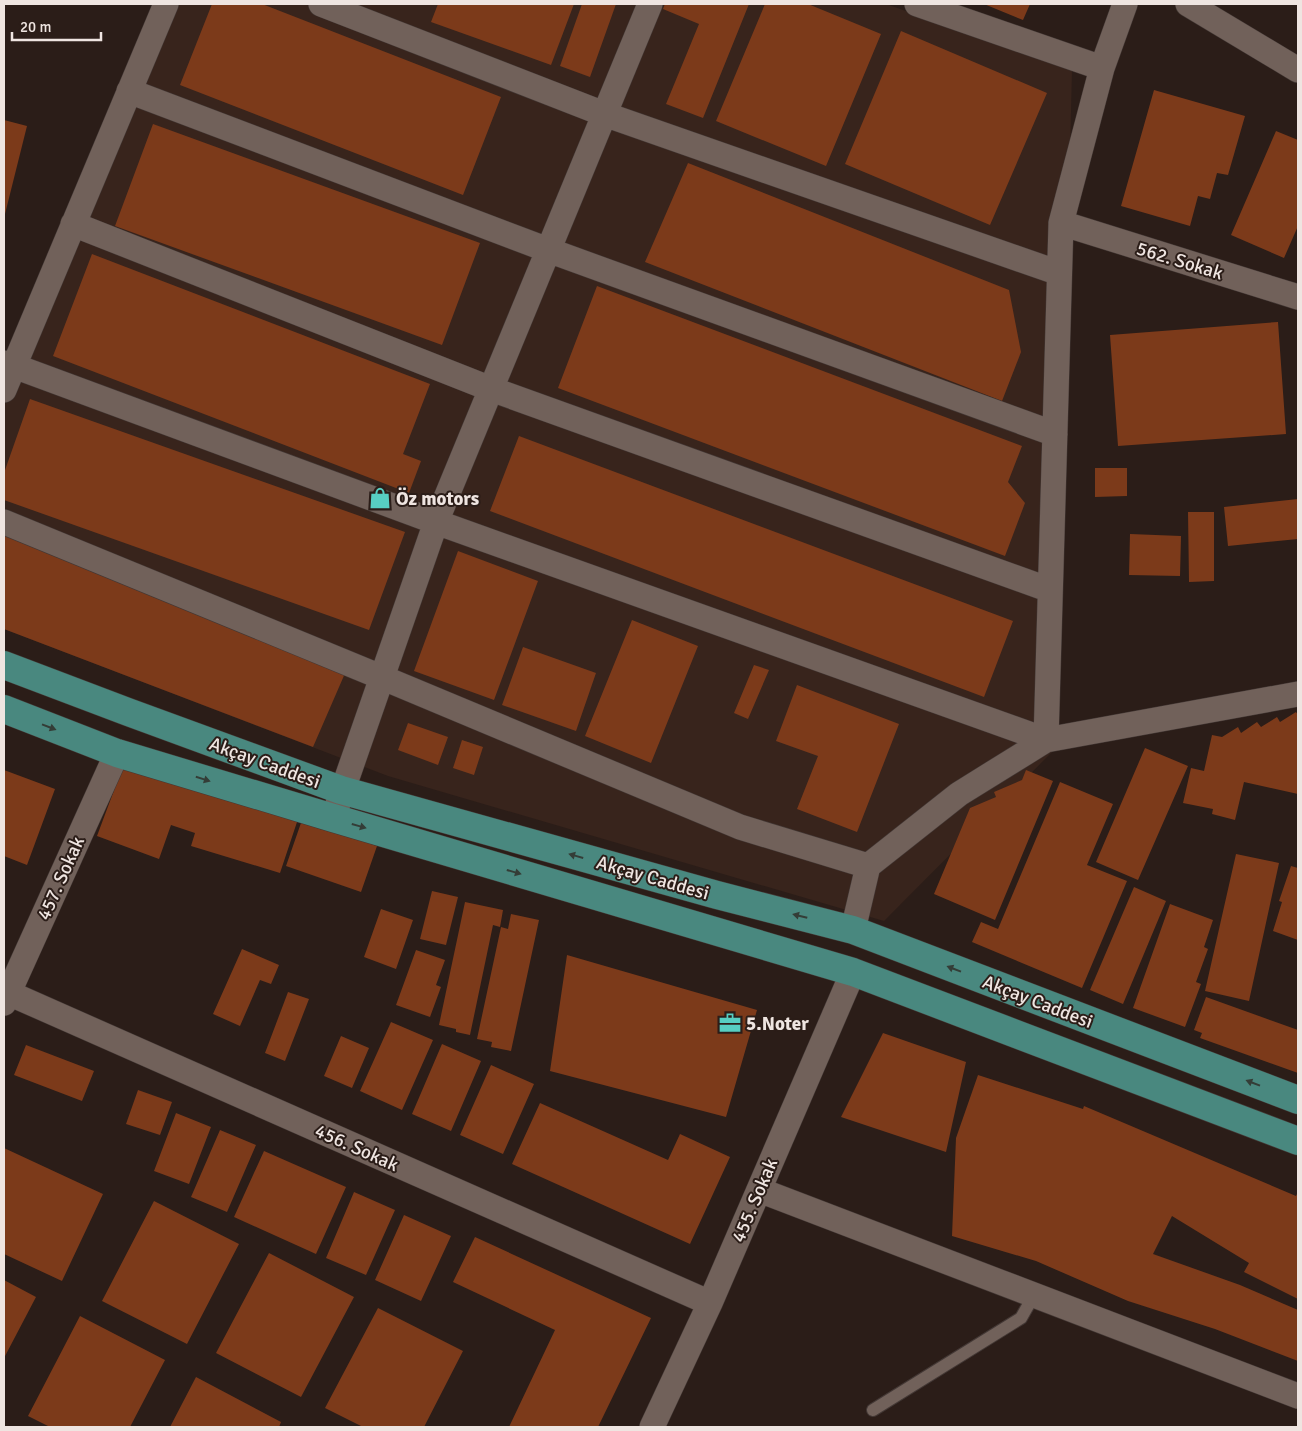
<svg xmlns="http://www.w3.org/2000/svg" width="1302" height="1431" font-family="Signika,sans-serif">
<style>
.built{fill:#38241c}
.building{fill:#7c3a1a}
.lines{fill:none;stroke-linecap:round;stroke-linejoin:round}
.lane-casing{stroke:#433835;stroke-width:14}
.street-casing{stroke:#433835;stroke-width:26}
.primary-casing{stroke:#433835;stroke-width:29}
.lane{stroke:#71615a;stroke-width:12}
.street{stroke:#71615a;stroke-width:25}
.primary{stroke:#49887f;stroke-width:28}
.oneway{fill:#343d37}
.labels{text-anchor:middle;stroke-width:4;stroke-linejoin:round;paint-order:stroke}
.street-label{font-size:19px;fill:#efe5e1;stroke:#2b1d18}
.poi-label{font-size:19px;font-weight:bold;fill:#efe5e1;stroke:#2b1d18;text-anchor:start}
</style>
<rect width="100%" height="100%" fill="#2b1d18"/>
<path class="built" d="M177,4h709l186,66 -16,678 -172,173 -496,-145 -384,-147v-240z"/>
<path class="building" d="M212,4h50l239,93 -38,98 -283,-110z
M438,4h136l-23,61 -120,-43z
M582,4h34l-26,73 -30,-11z
M665,4h84l-46,114 -37,-14 33,-80 -36,-15z
M765,4h43l73,30 -55,132 -110,-45z
M984,4h46l-7,16z
M901,31l146,62 -57,132 -145,-61z
M1154,90l91,26 -17,59 -11,-2 -7,26 -12,-3 -8,30 -69,-20z
M4,120l23,6 -23,92z
M153,124l327,119 -38,102 -327,-119z
M1276,131l22,9v86l-14,32 -53,-23z
M688,163l321,127 12,62 -19,49 -357,-139z
M92,254l338,130 -27,70 18,7 -12,32 -356,-137z
M597,286l425,160 -14,36 17,21 -20,53 -447,-168z
M1278,322l8,112 -168,12 -8,-111z
M30,399l375,133 -36,98 -365,-130v-27z
M519,436l494,185 -29,76 -494,-186z
M1095,468h32v28l-32,1z
M1298,499v40l-70,7 -4,-39z
M1188,512h26v69l-25,1z
M1130,534l51,2 -1,40 -51,-1z
M4,535l342,136 -33,76 -309,-118z
M458,551l80,30 -44,119 -80,-29z
M632,620l66,26 -47,117 -66,-27z
M523,647l73,26 -20,58 -74,-26z
M754,665l15,5 -21,49 -14,-6z
M797,685l102,39 -42,108 -60,-23 21,-53 -42,-15z
M1296,712l2,3v79l-54,-12 -9,38 -23,-6 1,-5 -30,-6 8,-35 13,3 8,-36 10,2 16,-10 3,6 16,-11 4,5 16,-10 3,5z
M408,723l40,14 -10,28 -40,-15z
M462,740l21,7 -9,28 -21,-7z
M1145,748l43,18 -50,114 -42,-18z
M126,758l173,58 -19,57 -89,-27 4,-13 -24,-8 -12,34 -62,-23z
M4,770l51,19 -28,76 -23,-9z
M1026,770l27,11 -58,139 -61,-26 36,-86 26,-11 -2,-5 28,-12z
M1060,782l53,22 -26,61 40,16 -45,107 -110,-46 9,-20 17,7z
M302,820l75,26 -16,46 -75,-26z
M1236,854l43,9 -30,138 -44,-10z
M1291,866l7,2v72l-25,-9 9,-29 -3,-1z
M1134,887l32,14 -43,103 -33,-14z
M432,891l26,6 -12,48 -26,-6z
M465,902l38,8 -3,17 -7,-2 -23,110 -14,-3v-3l-17,-4z
M1170,904l43,16 -9,27 4,2 -12,33 5,2 -16,43 -52,-19z
M381,909l32,11 -17,49 -32,-12z
M511,914l28,6 -28,131 -20,-4 1,-5 -15,-3 24,-112 7,2z
M242,949l37,16 -8,19 -11,-4 -20,46 -27,-12z
M416,950l29,10 -9,25 5,2 -11,30 -34,-12z
M567,955l190,55 -31,107 -176,-46z
M288,992l21,7 -24,62 -20,-8z
M1206,997l92,33v43l-98,-35 2,-5 -8,-3z
M391,1022l42,18 -31,70 -42,-19z
M883,1033l83,29 -20,90 -105,-35z
M341,1036l28,12 -17,40 -28,-12z
M442,1044l39,17 -30,70 -39,-17z
M26,1045l68,26 -12,30 -68,-26z
M491,1065l43,19 -31,70 -43,-19z
M978,1075l105,34 1,-3 212,90 2,-4v107l-54,-27 5,-9 -77,-47 -19,38 87,31 58,25v51l-83,-32 -87,-28 -92,-40 -84,-25 4,-98z
M138,1090l34,12 -12,33 -34,-11z
M540,1103l128,57 12,-26 50,23 -40,87 -178,-80z
M176,1113l35,14 -22,57 -35,-13z
M220,1130l36,15 -29,67 -36,-15z
M4,1148l99,46 -41,87 -58,-27z
M264,1151l82,36 -30,67 -82,-37z
M354,1192l41,18 -29,65 -40,-17z
M154,1201l85,43 -52,100 -85,-43z
M404,1215l47,21 -30,65 -46,-21z
M475,1237l176,81 -53,109h-89l46,-97 -102,-48z
M269,1253l85,44 -53,100 -85,-44z
M4,1280l32,17 -32,61z
M378,1308l85,43 -39,76h-61l-38,-19z
M80,1316l85,44 -35,67h-80l-22,-11z
M196,1377l85,45 -2,5h-109z"/>
<g class="lines">
<g class="lane-casing">
<path id="lane" d="M873,1410l148,-92 13,-23"/>
</g>
<g class="street-casing">
<path id="street" d="M321,4l283,110 455,159
M917,4l185,64
M1188,4l110,66
M129,91l419,159 507,184
M1061,223l237,74
M73,224l418,165 559,201
M4,363l10,3 422,156 610,218
M4,390l162,-386
M4,522l377,155 359,150 128,39
M1046,740l15,-517 41,-155 23,-64
M333,818l103,-296 214,-518
M853,930l15,-64 91,-72 87,-54 252,-46
M4,991l706,312
M4,1003l113,-250
M759,1190l539,206
M652,1427l58,-124 143,-331"/>
</g>
<g class="primary-casing">
<path id="primary" d="M4,665l124,47 213,78 376,105 136,35 445,170
M4,709l113,44 216,65 520,154 445,169"/>
</g>
<use href="#lane" class="lane"/>
<use href="#street" class="street"/>
<use href="#primary" class="primary"/>
</g>
<defs><path id="oneway-solid" d="M-6-.8H1V-3.2L6.5 0L1 3.2V.8H-6Z" transform="scale(1.25)"/></defs>
<g class="oneway">
<use href="#oneway-solid" transform="translate(49 727) rotate(21)"/>
<use href="#oneway-solid" transform="translate(203 779) rotate(17)"/>
<use href="#oneway-solid" transform="translate(359 826) rotate(16)"/>
<use href="#oneway-solid" transform="translate(576 856) rotate(-164)"/>
<use href="#oneway-solid" transform="translate(514 872) rotate(16)"/>
<use href="#oneway-solid" transform="translate(800 916) rotate(-166)"/>
<use href="#oneway-solid" transform="translate(954 969) rotate(-159)"/>
<use href="#oneway-solid" transform="translate(1253 1083) rotate(-159)"/>
</g>
<defs>
<g id="shop-bare" transform="scale(1.725)"><path d="M-5-2.5h2.3a2.7 3.5 0 0 1 5.4 0H5L5.5 6h-11ZM-1.5-2.5h3a1.5 2.3 0 0 0-3 0Z" fill="#57cec2" stroke="#2b1d18" stroke-width="2.5" paint-order="stroke"/></g>
<g id="office-bare" transform="scale(1.725)"><path d="M-6-3h4V-5.5h4V-3h4V5H-6ZM-1-4.5V-3h2v-1.5ZM-6 0V1H6V0Z" fill="#57cec2" stroke="#2b1d18" stroke-width="2.5" paint-order="stroke"/></g>
</defs>
<g fill-rule="evenodd">
<use href="#shop-bare" x="380" y="498"/>
<use href="#office-bare" x="730" y="1023"/>
</g>
<g class="labels">
<g class="street-label">
<text transform="translate(1180 260) rotate(17)" y="7">562. Sokak</text>
<text transform="translate(265 762) rotate(20)" y="7">Akçay Caddesi</text>
<text transform="translate(653 877) rotate(16)" y="7">Akçay Caddesi</text>
<text transform="translate(60 878) rotate(-66)" y="7">457. Sokak</text>
<text transform="translate(1038 1001) rotate(21)" y="7">Akçay Caddesi</text>
<text transform="translate(357 1147) rotate(24)" y="7">456. Sokak</text>
<text transform="translate(754 1200) rotate(-67)" y="7">455. Sokak</text>
</g>
<g class="poi-label">
<text x="396" y="505">Öz motors</text>
<text x="746" y="1030">5.Noter</text>
</g>
</g>
<rect width="1302" height="1431" fill="none" stroke="#efe5e1" stroke-width="10"/>
<path d="M12 32v8h89v-8" fill="none" stroke="#efe5e1" stroke-width="2.5"/>
<text x="20" y="32" font-size="15" fill="#efe5e1" stroke="#2b1d18" stroke-width="4" paint-order="stroke">20 m</text>
</svg>
